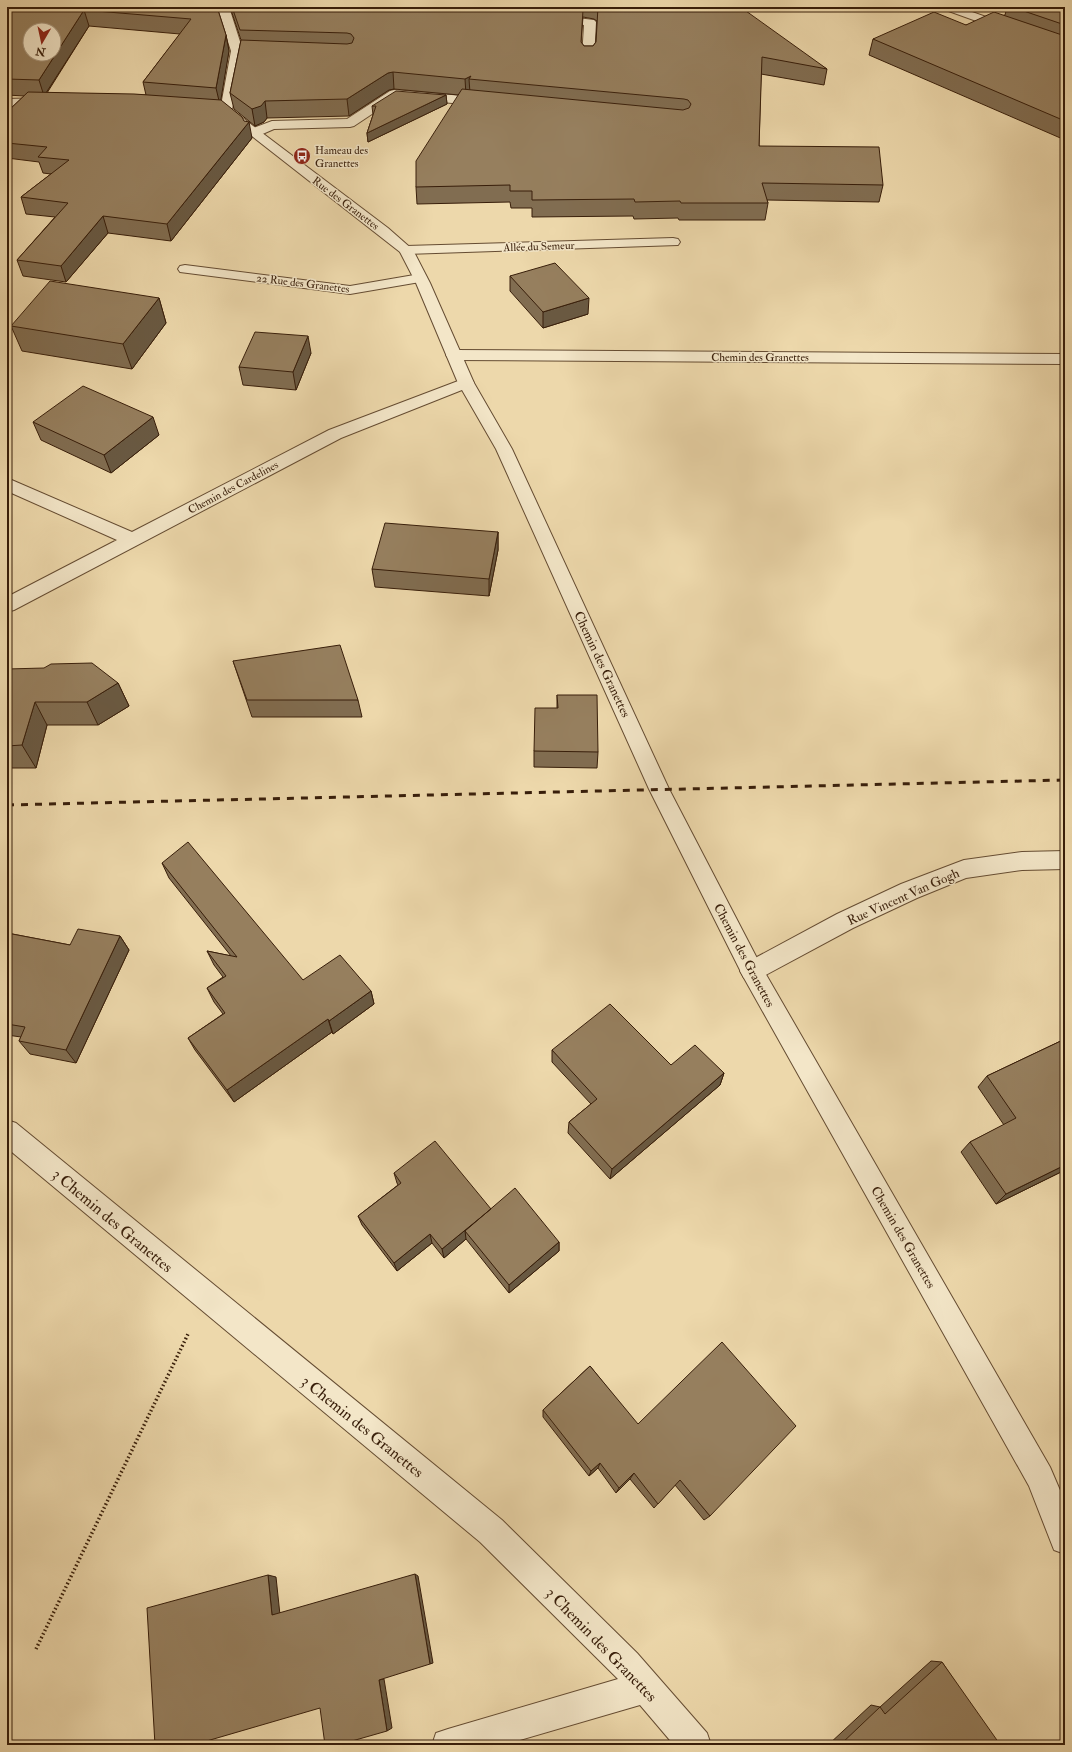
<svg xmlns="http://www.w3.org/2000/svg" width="1072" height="1752" font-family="'IM FELL Double Pica',serif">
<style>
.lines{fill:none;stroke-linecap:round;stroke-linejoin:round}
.service-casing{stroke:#654c32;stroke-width:2}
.minor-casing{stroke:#654c32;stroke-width:2}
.tertiary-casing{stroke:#654c32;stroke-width:2}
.path{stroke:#381e0a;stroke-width:3.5;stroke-dasharray:1.5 2.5;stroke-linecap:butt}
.service{fill:#f3e6c8;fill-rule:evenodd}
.minor{fill:#f3e6c8;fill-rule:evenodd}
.tertiary{fill:#f3e6c8;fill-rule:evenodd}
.rail{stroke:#381e0a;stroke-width:3;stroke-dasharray:7 7;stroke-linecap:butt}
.wall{fill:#816d51;stroke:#381e0a;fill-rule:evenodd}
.shaded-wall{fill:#695942;stroke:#381e0a}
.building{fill:#967f5e;stroke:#381e0a;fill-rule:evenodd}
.labels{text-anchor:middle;stroke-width:3;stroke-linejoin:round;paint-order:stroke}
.far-poi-label{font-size:11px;fill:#381e0a;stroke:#f3e6c8;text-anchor:start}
.far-street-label{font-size:11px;fill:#381e0a;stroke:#f3e6c8}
.street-label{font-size:13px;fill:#381e0a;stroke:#f3e6c8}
.near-street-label{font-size:16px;fill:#381e0a;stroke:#f3e6c8}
</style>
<rect width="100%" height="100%" fill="#edd8ab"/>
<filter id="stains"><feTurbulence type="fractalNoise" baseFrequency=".005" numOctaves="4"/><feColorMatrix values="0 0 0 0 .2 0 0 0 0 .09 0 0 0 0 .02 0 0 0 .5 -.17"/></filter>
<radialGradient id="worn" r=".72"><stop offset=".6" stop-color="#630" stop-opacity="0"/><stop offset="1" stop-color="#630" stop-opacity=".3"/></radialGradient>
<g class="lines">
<g class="service-casing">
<path id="service" d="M552,15l42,5 2,2 -2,36 -2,3h-8l-2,-3 2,-33 -36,-5 -2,-2z"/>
</g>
<g class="minor-casing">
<path id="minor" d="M941,7h17l107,38v8l-122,-44z
M394,90l92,8 4,1 2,3 -2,3 -4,1 -90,-8 -42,28 -4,1 -76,2 -16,7h-10l-1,-3 1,-3 24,-9 75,-2 43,-28z
M46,98l4,1 2,3 -2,3 -43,2v-8z
M673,238l5,1 2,3 -2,3 -272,9 -5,-1 -2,-3 2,-3 5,-1z
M185,265l165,21 70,-12 5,1 2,3 -2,3 -5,1 -70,12 -170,-22 -2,-3 2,-3z
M454,350l611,4v10l-611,-4 -6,-2 -2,-3 2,-3z
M466,378l6,2 2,3 -2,3 -131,52 -327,172 -7,2v-15l110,-57 -110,-49v-13l125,54 197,-102z
M1065,851v18l-43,1 -56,8 -49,20 -64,30 -93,50 -8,3 -8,-3 -4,-7 4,-7 93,-50 64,-30 55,-21 8,-3 58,-8z
M7,1120l9,3 486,397 135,133 70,80 4,12h-37l-34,-40 -137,40h-71l4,-12 12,-4 170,-50 -138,-137 -473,-394z"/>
</g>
<g class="tertiary-casing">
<path id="tertiary" d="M217,7h12l14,44 -11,59 156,118 25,22 17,33 44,100 38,66 157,340 91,175 290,503 15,35v52l-11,-4 -25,-64 -285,-508 -95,-189 -153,-340 -38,-66 -42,-100 -16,-31 -180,-141 11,-60z"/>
</g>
<path class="path" d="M36,1649l153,-317"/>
<use href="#service" class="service"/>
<use href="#minor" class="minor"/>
<use href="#tertiary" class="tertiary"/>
<path class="rail" d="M7,805l1058,-25"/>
</g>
<path class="wall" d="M7,7h210l9,28 3,16 -9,49 24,21 8,17 -81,103 -63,-8 -42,49 -43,-6 -6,-16 38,-43 -29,-3 -5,-17 30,-23 -8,-1 -4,-11 -32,-4v-46l17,-16 -17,-1zM89,26l91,8 -37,48 3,13 -99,-2z
M230,7h500v3l97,59 -3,16 -63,-11 -2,72 124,39 -4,17 -112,-2 1,3 -3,17h-86l-1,-2 -44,1 -1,-3 -101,1v-9h-21l-1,-6 -93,2 -1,-17 43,-92 -65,-6 -5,1 -40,26 -82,2 -3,4 -9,4 -21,-17 -4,-16 11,-53zM583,17l11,2 3,2 -1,21 -3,4h-9l-3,-4z
M1007,7h58v133l-196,-85 4,-16 93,-14 39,-10z
M446,95l1,9 -79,38 -1,-9 6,-18 -1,-9z
M510,276l78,38 -45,14 -33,-37z
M159,298l7,25 -34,46 -110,-18 -11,-25z
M311,353l-15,37 -53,-5 -4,-18z
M33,422l126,13 -48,38 -70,-33z
M498,532v18l-9,46 -114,-9 -3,-18z
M233,661l125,39 4,17h-110z
M7,669l111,14 11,23 -31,19h-51l-11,43h-29z
M557,695l41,57 -1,16 -63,-1v-16l23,-43z
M162,863l141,117 68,11 3,13 -41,30 -1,-2 -98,70 -39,-52 -7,-12 35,-24 -9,-12 -7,-14 16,-11 -9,-12 -7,-14 24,5 -62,-78z
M7,933l63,12 50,-9 9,14 -53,113 -46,-9 -11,-13 2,-4 -14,-2z
M1065,1039v131l-69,34 -35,-52 9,-10 34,-17 -26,-38 9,-11z
M552,1050l119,15 53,8 -4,12 -110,94 -42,-46 1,-11 22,-18 -39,-42z
M394,1173l97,36 68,33v9l-50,42 -43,-54 -22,19 -12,-15 -35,28 -35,-46 -4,-9 40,-31 -1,-2z
M590,1366l120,150 -6,4 -29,-35 -21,23 -24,-29 -14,14 -18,-25 -9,8 -46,-59v-7z
M931,1661l11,1 55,83h-169l43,-40 9,2z"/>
<path class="shaded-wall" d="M84,10l5,16 -45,70 -5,-16z
M226,35l3,16 -9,54 -4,-17z
M393,72l1,17 -5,1 -40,26 -2,-17 41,-26z
M471,76l-2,3 1,14 -4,2 -1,-16z
M446,95l1,9 -79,38 -1,-9z
M265,101l2,17 -3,4 -9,4 -3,-17z
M249,122l3,16 -81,103 -4,-17z
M103,216l5,17 -42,49 -5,-16z
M159,298l7,25 -34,46 -9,-25z
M589,298l-1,16 -45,14v-16z
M308,336l3,17 -15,37 -3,-18z
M153,417l6,18 -48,38 -7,-18z
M498,532v18l-9,46v-17z
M118,683l11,23 -31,19 -11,-23z
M35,702l12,23 -11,43 -14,-23z
M120,936l9,14 -53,113 -10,-13z
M371,991l3,13 -41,30 -4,-13z
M328,1019l4,13 -98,70 -7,-12z
M724,1073l-4,12 -110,94 2,-10z
M1065,1165v5l-69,34 10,-10z
M491,1209l-26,22 1,8 -22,19 -2,-9z
M430,1234l2,9 -35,28 -3,-8z
M559,1242v9l-50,42v-8z
M600,1463l-2,5 -9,8 2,-5z
M634,1473l-4,6 -14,14 3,-5z
M415,1574l3,2 15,87 -3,1z
M268,1575l8,2 4,38h-8z
M384,1679l8,49 -5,3 -8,-51z"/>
<path class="building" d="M7,7h210l9,28 -10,53 -73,-6 48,-63 -107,-9 -45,70 -32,-1zM30,30h24v24h-24z
M232,7h321l30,3 -2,32 3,4h9l3,-4 2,-35h90l58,4 81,58 -65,-12 -3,89 120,1 4,38 -121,-2 6,20h-87l-1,-2 -45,1 -1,-3 -102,1v-9h-22v-6l-94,2v-26l46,-72 221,21 6,-2 2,-4 -3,-4 -4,-1 -215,-20 2,-3 -6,3 -72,-7 -5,1 -41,26 -82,2 -4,5 -9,3 -22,-16 11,-53 106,4 5,-1 2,-5 -3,-4 -4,-1 -107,-3z
M1012,7h53v18z
M934,12l32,13 28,-13 71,24v85l-192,-82z
M396,91l50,4 -79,38 9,-27h-4z
M28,92l106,2 87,6 21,17 2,4 5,1 -82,102 -64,-8 -42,50 -44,-6 51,-57 -47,-6 48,-37 -31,-3 9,-10 -40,-4v-31z
M555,263l34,35 -46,14 -33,-36z
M50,281l109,17 -36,46 -112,-18z
M255,332l53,4 -15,36 -54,-5z
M83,386l70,31 -49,38 -71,-33z
M385,523l113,9 -9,47 -117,-10z
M340,645l18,55h-111l-14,-39z
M92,663l26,20 -31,19h-52l-13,43 -15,1v-77l37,-1 7,-4z
M557,695h40l1,57 -64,-1 1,-43h23z
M188,842l115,138 37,-25 31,36 -42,30 -1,-2 -101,71 -39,-52 37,-25 -18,-25 19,-12 -19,-25 30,6 -75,-94z
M78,929l42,7 -54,114 -47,-9 6,-14 -18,-3v-91l63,12z
M610,1004l61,61 24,-20 29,28 -112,96 -43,-47 28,-23 -45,-49z
M1065,1039v126l-59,29 -36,-52 46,-24 -29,-42z
M435,1141l56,68 -49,40 -12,-15 -36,29 -36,-47 43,-33 -7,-10z
M515,1188l44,54 -50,43 -44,-54z
M722,1342l74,84 -86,90 -30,-36 -22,24 -24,-31 -15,15 -19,-25 -9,8 -48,-61 47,-44 48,58z
M415,1574l15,90 -51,16 8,51 -49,14h-13l-5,-37 -127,37h-38l-8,-137 121,-33 4,40z
M942,1662l57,81 -2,2h-157l40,-38 5,7z"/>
<defs>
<g id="bus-disc" transform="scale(0.9)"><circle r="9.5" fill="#8f2418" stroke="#f3e6c8"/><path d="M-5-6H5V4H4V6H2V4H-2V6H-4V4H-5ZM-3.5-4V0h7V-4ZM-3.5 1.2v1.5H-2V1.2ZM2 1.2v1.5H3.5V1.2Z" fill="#fff"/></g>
</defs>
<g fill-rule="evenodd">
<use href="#bus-disc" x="302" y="156"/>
</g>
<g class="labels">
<g class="far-poi-label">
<text x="315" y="154">Hameau des<tspan x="315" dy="13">Granettes</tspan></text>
</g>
<g class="far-street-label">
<text transform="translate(346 203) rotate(37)" y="4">Rue des Granettes</text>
<text transform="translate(539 246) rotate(-2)" y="4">Allée du Semeur</text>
<text transform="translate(303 283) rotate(7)" y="4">22 Rue des Granettes</text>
<text x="760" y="361">Chemin des Granettes</text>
<text transform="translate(233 487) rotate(-28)" y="4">Chemin des Cardelines</text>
</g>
<g class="street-label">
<text transform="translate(603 664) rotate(65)" y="5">Chemin des Granettes</text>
<text transform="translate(903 896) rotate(-24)" y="5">Rue Vincent Van Gogh</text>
<text transform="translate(745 955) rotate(62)" y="5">Chemin des Granettes</text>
<text transform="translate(904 1237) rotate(60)" y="5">Chemin des Granettes</text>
</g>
<g class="near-street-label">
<text transform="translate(113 1220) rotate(40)" y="6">3 Chemin des Granettes</text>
<text transform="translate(363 1426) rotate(39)" y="6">3 Chemin des Granettes</text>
<text transform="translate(602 1644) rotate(46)" y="6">3 Chemin des Granettes</text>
</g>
</g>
<rect width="1072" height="1752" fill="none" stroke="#edd8ab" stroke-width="24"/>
<rect x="8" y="8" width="1056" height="1736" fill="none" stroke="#381e0a" stroke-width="2"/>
<rect x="12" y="12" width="1048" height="1728" fill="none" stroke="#381e0a"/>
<g transform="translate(42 42) rotate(189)"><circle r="19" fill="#f3e6c8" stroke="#a8967c"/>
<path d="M0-3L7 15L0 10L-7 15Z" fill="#8f2418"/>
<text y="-6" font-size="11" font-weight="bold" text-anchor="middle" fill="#381e0a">N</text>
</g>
<rect width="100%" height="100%" filter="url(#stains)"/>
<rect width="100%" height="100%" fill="url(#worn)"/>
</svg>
